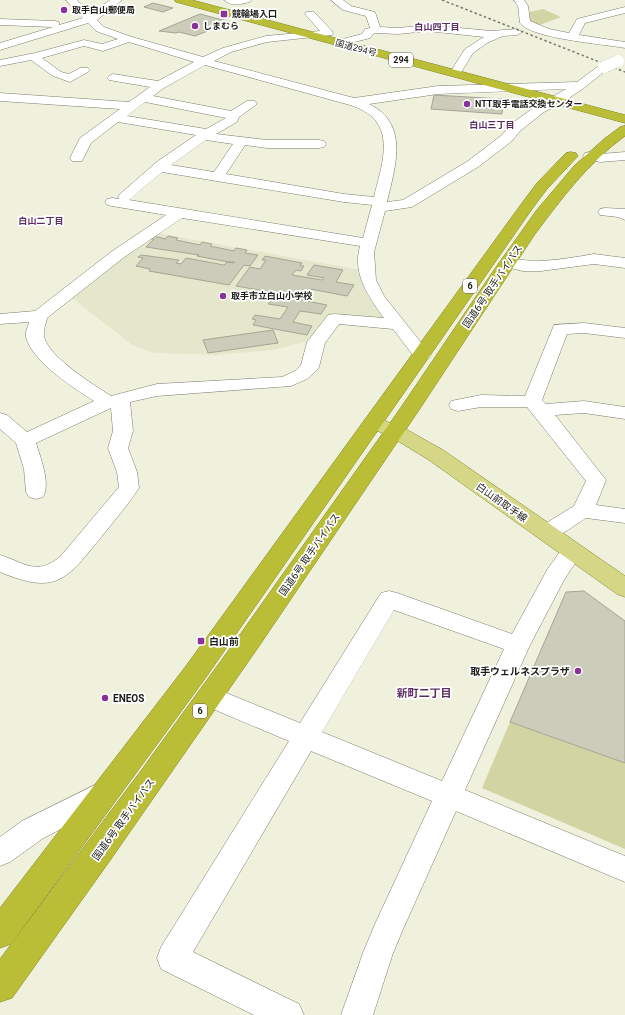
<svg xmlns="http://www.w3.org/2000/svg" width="625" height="1015" font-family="Roboto,'Noto Sans JP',sans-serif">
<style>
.built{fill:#e5e7cc}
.green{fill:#d2d5a3}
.building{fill:#cbccb9;stroke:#a4a593}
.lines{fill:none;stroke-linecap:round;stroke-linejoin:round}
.minor-casing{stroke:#7b7d6b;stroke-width:1}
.major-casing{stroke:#83852b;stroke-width:1}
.highway-casing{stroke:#83852b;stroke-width:1}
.minor{fill:#fff;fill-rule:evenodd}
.major{fill:#d6d786;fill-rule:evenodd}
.highway{fill:#babd36;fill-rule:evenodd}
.rail{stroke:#76776b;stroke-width:1.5;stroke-dasharray:2.5 2.5;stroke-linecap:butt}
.minor-bridge-casing{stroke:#7b7d6b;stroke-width:12;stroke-linecap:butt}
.minor-bridge{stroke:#fff;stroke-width:12}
.poi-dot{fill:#8b319c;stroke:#fff;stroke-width:1.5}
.labels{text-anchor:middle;stroke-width:3.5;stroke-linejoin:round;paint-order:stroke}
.far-poi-label{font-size:9px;font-weight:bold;fill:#1c1d16;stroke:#fff;text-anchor:start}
.far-neighbourhood-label{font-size:9px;font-weight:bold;fill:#592d61;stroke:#fff}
.far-street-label{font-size:9px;fill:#1c1d16;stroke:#fff}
.shield{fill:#fff;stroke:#60615c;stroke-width:1}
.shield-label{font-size:9px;font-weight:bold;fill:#1c1d16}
.street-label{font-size:10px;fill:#1c1d16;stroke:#fff}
.poi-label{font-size:10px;font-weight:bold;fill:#1c1d16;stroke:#fff;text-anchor:start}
.neighbourhood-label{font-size:11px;font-weight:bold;fill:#592d61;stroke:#fff}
</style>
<rect width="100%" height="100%" fill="#eff1dd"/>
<path class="built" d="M157,233l204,37 9,23 15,28 -52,-8 -24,28 -36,9 -56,5 -64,-2 -22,-9 -59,-46 76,-60z"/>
<path class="green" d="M543,9l18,8 -27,10 -10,-14z
M510,722l115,41v86l-143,-61z"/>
<path class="building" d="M153,3l20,5 -10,4 -19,-5z
M200,14l30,8 -35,14 -16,-4 -3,1 -17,-2z
M434,95l69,4 -1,15 -71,-5z
M153,236l13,3 2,-3 10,2 -2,2 24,5 2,-3 10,2 -2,2 24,5 2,-3 11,2 -2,3 13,2 -8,11 -6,-1 -15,20 -80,-14 1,-2 -14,-3 7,-8 -5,-1 3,-2 38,5 -3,3 5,1 5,-6 38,7 3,-3 7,1 1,-1h-7l-31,-6 2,-1 -53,-8 8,-8h-3z
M265,256l37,7 -2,3h4l-3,5 -5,-1 -4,5 30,5 2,-2 -17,-3 7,-10 29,5 -7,12 18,3 -7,11 -37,-7 -8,11 25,5 -6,9 -21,-3 -7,11 19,4 -5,9 -54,-10 3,-5 -4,-1 3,-4 25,4 8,-12 -20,-3 8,-11 -40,-7 14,-19 10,2 6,-9h-4z
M273,330l5,13 -70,10 -5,-13z
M584,591l41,30v142l-115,-41 56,-130z"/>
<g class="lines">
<g class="minor-casing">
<path id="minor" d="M66,0h11l14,14 19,-14h12l-25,20 7,7 28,10 71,20 20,-9 43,-12 54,-5 -15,-17 1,-2h8l18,19 1,2 -1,2 -65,7 -36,10 -17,9 140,37 84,-12 139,-4 23,-17h8l2,2 -26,21 -24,16 -16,8 -24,19 -8,10 -34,26 -66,40 -27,4 -11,41 2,28 8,16 47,59 -3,4 -6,1 -6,-1 -23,-30 -54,-5 -14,19 -6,24 -3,4 -9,8 -16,7 -134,10 -27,6 3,29 -5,17 9,24 2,16c-11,17 -25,33 -37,48 -35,43 -45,60 -102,36v-17c26,8 35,21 60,2l59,-70 -2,-15 -9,-24 5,-17 -2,-23 -75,35c4,13 15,41 7,54l-7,2 -7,-2 -3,-5 -2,-23 -8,-26 -16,-14v-16l7,2 20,17 67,-31c-20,-13 -62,-39 -68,-64 -1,-5 2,-10 3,-15l-29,2v-10l35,-3 76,-59 55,-37 -54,-9 -5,-1 -2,-3 2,-3 5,-1 7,1 -1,-2 2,-3 38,-33 38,-26 -78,-13 -27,21 -9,18h-10l-2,-3 10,-20 40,-29 -120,-8v-8l129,9 21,-15 -41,-7 -2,-2 2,-2 4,-2 45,7 36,-19 -65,-20 -26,9 -19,-5 -42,12 19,14 8,2 11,-6h8l2,2 -2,2 -18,10 -17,-6 -22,-16 -31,6v-6l35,-7 49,-13 18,4 16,-5 -22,-8 -8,-8 -88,27v-7l53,-16 -53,-2v-6l55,2 4,1v3l24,-7zM205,65l145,40c9,3 20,8 26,16 16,21 3,53 -2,76l-30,-3 -118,-20 19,-29 22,3h52l5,-1 2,-3 -2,-3 -5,-1h-52l-51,-6 21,-12 2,-5 18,-13 -2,-3h-8l-16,10 -78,-15 11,-8zM566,89l-30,17 -26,19 -8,10 -34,26 -65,39 -16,2c8,-35 23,-78 -18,-98l69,-10zM145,102l81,16 -20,11 -79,-13zM206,140l27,4 -19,28 -43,-7zM162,172l182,30 28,3 -9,33 -234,-38zM182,218l178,28c-8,28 9,51 24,72l-50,-4 -6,1 -21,27 -6,23 -6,6 -13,6 -125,7 -46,12c-17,-11 -64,-40 -67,-60 -1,-6 2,-12 3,-18l76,-60z
M224,0h27l-1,2c-9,2 -19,5 -26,-2z
M331,0h12l8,6 24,6 5,15 18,1 30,-3 63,6 26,-2 5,3 -5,3 -14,1 -16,7 -14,10 -14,23h-8l-2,-2 16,-25 19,-12 -56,-6 -30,3 -22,-1 -3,1 -3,4 -31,8 -4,-1 -2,-2 2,-2 27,-7 3,-5 5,-1 -4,-12 -23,-6z
M514,0h10l4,6 2,15 19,8 20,4 8,-14 48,-12v6l-40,10 -6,12 46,7v6c-21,-4 -93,-9 -105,-25l-2,-17z
M590,152l10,2 25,-2v8l-25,2 -15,-3 -2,-3 2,-3z
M605,208l20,1v11l-7,-3 -18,-2 -2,-3 2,-3z
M594,254l31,4v10l-31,-4 -53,7h-18l-22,-5 -2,-3 2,-3c11,-3 28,2 40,1 18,-1 36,-4 53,-7z
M584,323l41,5v10l-41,-5 -17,1 -25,66 4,4 38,-3 41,6v12l-41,-6 -29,2 51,65 -10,25 29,4v14l-39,-5c-14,8 -31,25 -48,20l-3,-5 3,-5 36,-22 12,-25 -59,-74h-46l-23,4 -7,-2 -2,-4 2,-4 30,-6 44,1 29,-71z
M572,543l8,3 3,5 -19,29 -34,65 -65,145 160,66v26l-169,-71 -52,116 -11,26 -20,62h-32l22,-62 12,-29 57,-123 -121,-50 -118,201 106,52 5,11h-50l-93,-46 -4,-11 4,-11 128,-206 -88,-37 -4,-7 4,-7 9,-3 9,3 81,33 81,-130 8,-2 8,2 115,41 35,-64 17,-24zM394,610l110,39 -62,132 -120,-49z
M105,780l10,4 4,8 -4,8 -73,39 -32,23 -10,4v-29l22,-16z"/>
</g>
<g class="major-casing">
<path id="major" d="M374,417l28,10 41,23 182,126v21l-8,-3 -188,-134 -41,-25 -21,-8 -3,-4 3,-4z"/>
</g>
<g class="highway-casing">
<path id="highway" d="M175,0h17l433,115v8l-449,-121z
M625,126v10c-37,27 -63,62 -90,98l-116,176 -162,239 -146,210 -99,139 -12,4v-43l140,-187 99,-136 163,-230 92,-136 42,-59 38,-45 30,-27 16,-12z
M571,152l5,1 2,3 -31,33 -15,20 -328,471 -193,264 -11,4v-40l186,-242 336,-463 15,-20 29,-30z"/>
</g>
<use href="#minor" class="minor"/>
<use href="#major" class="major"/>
<use href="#highway" class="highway"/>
<path class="rail" d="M442,0l183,72"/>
<g class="minor-bridge-casing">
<path id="minor-bridge" d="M604,67l14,-6"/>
</g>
<use href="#minor-bridge" class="minor-bridge"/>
</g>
<g class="poi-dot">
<circle cx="64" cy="10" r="4"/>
<rect x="220" y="10" width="8" height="8" rx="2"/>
<circle cx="195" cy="26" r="4"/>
<circle cx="467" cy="104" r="4"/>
<circle cx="223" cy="296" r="4"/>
<rect x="197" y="637" width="8" height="8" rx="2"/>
<circle cx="578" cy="671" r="4"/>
<circle cx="105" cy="698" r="4"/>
</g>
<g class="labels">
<g class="far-poi-label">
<text x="72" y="13">取手白山郵便局</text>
<text x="232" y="17">競輪場入口</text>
<text x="203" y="29">しまむら</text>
<text x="475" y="107">NTT取手電話交換センター</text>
<text x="231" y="299">取手市立白山小学校</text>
</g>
<g class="far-neighbourhood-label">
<text x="437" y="30">白山四丁目</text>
<text x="492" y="128">白山三丁目</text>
<text x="41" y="224">白山二丁目</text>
</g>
<g class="far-street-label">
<text transform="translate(356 48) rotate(15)" y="3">国道294号</text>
</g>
<g class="shield">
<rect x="389" y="53" width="24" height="14" rx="3"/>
<rect x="463" y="279" width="14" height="14" rx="3"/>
<rect x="193" y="704" width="14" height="14" rx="3"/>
</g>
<g class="shield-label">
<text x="401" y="63">294</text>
<text x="470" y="289">6</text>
<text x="200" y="714">6</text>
</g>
<g class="street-label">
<text transform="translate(492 286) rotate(-56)" y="4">国道6号 取手バイパス</text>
<text transform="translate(502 502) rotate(35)" y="4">白山前取手線</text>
<text transform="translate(309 554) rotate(-55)" y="4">国道6号 取手バイパス</text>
<text transform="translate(123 819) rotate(-54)" y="4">国道6号 取手バイパス</text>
</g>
<g class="poi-label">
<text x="209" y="645">白山前</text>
<text x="570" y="675" text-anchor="end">取手ウェルネスプラザ</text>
<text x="113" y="702">ENEOS</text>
</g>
<g class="neighbourhood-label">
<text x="424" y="697">新町二丁目</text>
</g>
</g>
</svg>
